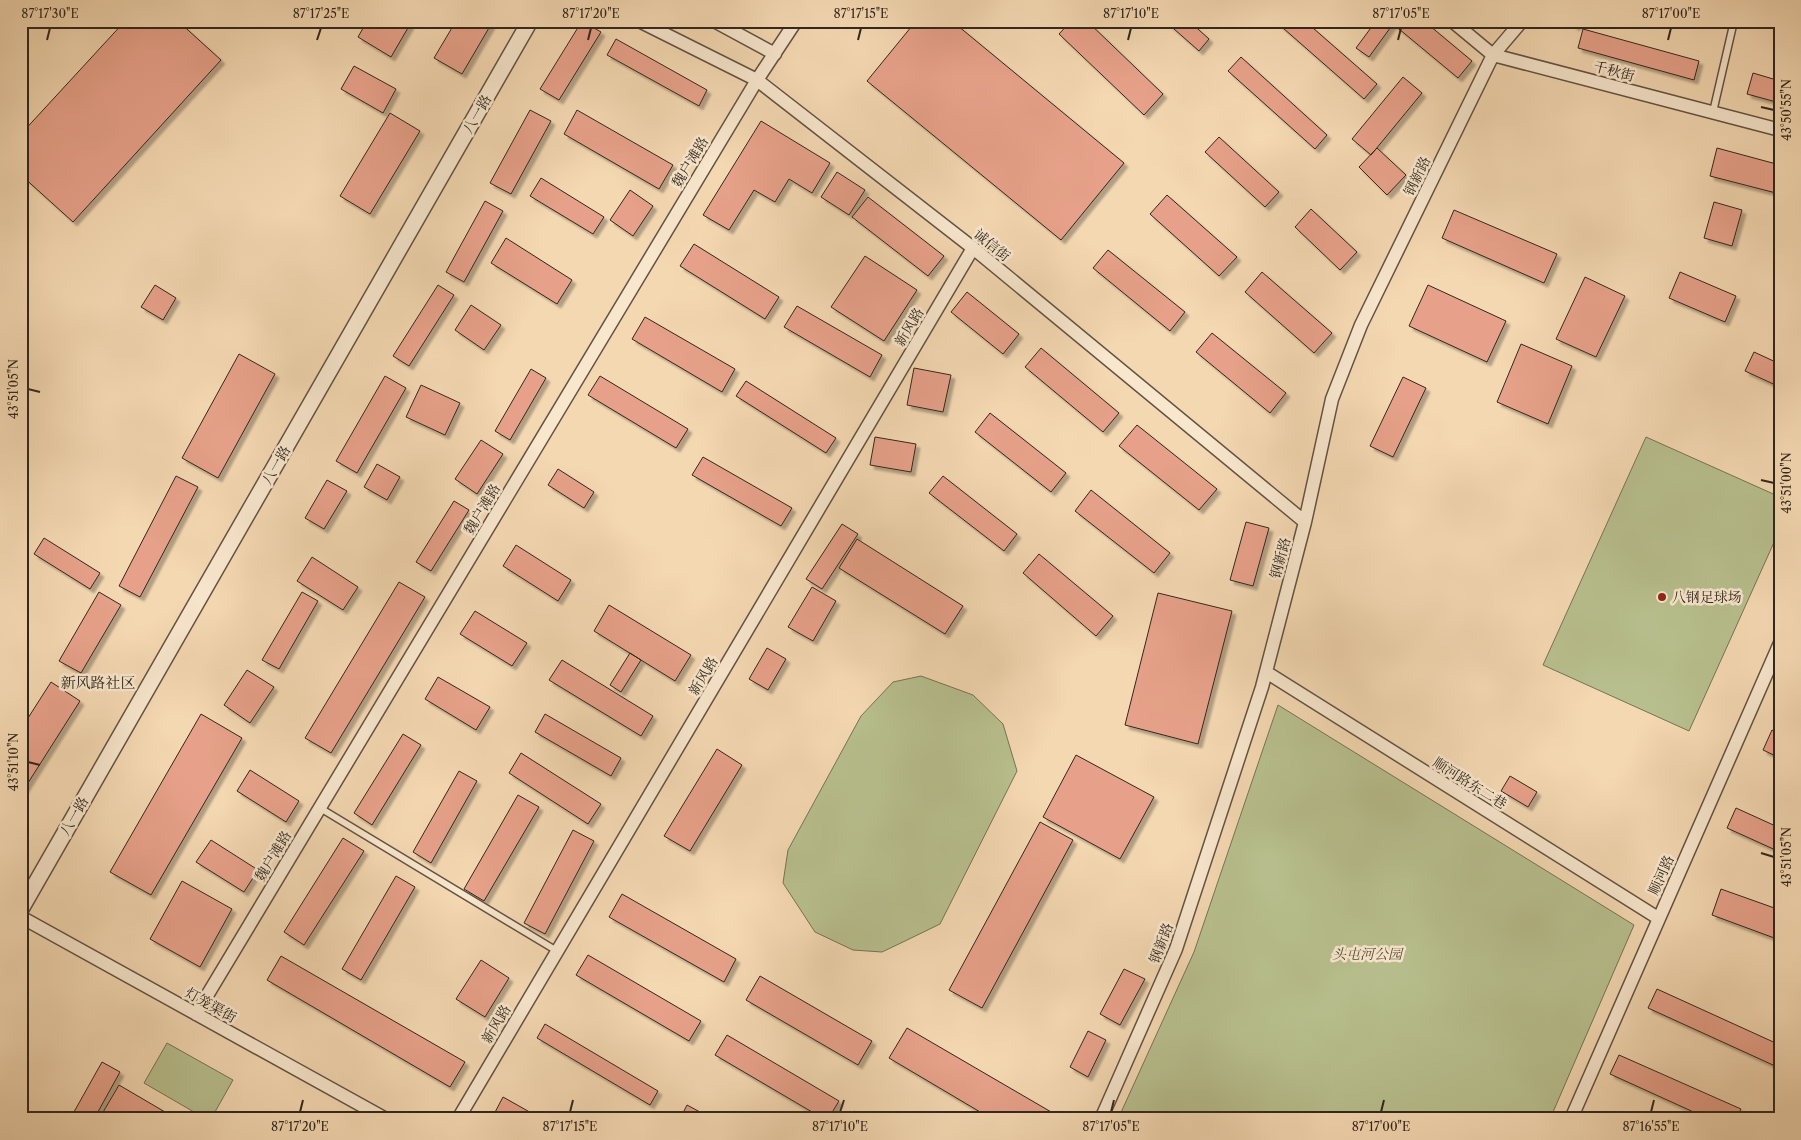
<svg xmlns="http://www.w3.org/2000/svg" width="1801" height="1140" font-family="'Libre Caslon Text','Noto Serif SC',serif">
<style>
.green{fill:#b8bf8e;stroke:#757356}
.building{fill:#e7a18a;stroke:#32271d;filter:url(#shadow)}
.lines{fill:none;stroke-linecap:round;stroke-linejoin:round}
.service-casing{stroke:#625342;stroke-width:9}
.minor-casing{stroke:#625342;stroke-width:15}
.tertiary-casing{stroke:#625342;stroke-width:18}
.service{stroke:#f8e6cd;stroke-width:6}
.minor{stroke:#f8e6cd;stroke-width:12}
.tertiary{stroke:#f8e6cd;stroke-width:15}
.ticks{fill:none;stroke:#32271d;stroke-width:2}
.poi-dot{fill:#8f2418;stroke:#f8e6cd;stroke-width:2}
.labels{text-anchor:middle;stroke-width:5;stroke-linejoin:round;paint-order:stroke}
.street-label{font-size:14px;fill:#32271d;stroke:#f8e6cd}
.poi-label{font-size:14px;fill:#32271d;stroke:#f8e6cd;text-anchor:start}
.park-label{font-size:14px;font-style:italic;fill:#544d39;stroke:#f8e6cd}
.neighbourhood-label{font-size:15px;fill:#32271d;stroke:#f8e6cd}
.neatline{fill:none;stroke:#32271d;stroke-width:2}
.ticks-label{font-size:12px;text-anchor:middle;fill:#32271d}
</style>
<defs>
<filter id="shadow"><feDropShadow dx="4" dy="4" stdDeviation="1" flood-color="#0004"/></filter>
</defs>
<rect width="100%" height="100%" fill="#f4d8b2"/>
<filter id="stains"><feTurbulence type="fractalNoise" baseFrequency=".004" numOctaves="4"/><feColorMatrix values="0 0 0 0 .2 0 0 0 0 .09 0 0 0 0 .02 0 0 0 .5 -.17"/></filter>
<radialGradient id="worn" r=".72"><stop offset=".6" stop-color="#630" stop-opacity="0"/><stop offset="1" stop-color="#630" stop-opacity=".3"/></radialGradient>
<path class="green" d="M1646,437l134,60v32l-91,202 -146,-66z
M921,676l52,19 30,29 14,47 -77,153 -35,17 -23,11 -29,-2 -38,-18 -32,-49 5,-33 73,-134 32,-34z
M1278,705l356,220 -84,194h-432l76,-167z
M167,1043l66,37 -22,39h-5l-62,-36z"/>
<path class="building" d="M125,21h53l43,39 -148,162 -52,-47v-41z
M367,21h45l-21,36 -33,-20z
M456,21h37l-31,53 -28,-16z
M582,21l19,11 -42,68 -19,-11z
M916,21h36l172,142 -63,77 -194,-159z
M1071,21h16l76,73 -19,21 -85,-81z
M1165,21h24l20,18 -10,12z
M1275,21h30l72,63 -13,15z
M1376,21h12l5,3 -24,33 -13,-9z
M1395,21h29l48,40 -14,17 -65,-54z
M1569,21h12l-6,6z
M1583,29l116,32 -5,19 -116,-32z
M616,39l91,51 -8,16 -92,-51z
M1241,57l86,78 -12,14 -87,-78z
M354,66l42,23 -13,24 -42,-24z
M1753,73l27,8v22l-33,-9z
M1403,77l19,16 -51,62 -19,-16z
M530,110l21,11 -40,73 -21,-11z
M577,110l96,55 -14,24 -95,-55z
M390,113l30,18 -50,83 -30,-18z
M761,121l69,42 -18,30 -23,-14 -14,23 -21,-12 -25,40 -26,-15z
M1219,137l60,55 -14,15 -60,-55z
M1377,148l29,27 -19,20 -28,-28z
M1717,148l63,17v12l-4,16 -66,-17z
M837,172l28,18 -16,25 -28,-18z
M541,178l63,39 -11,17 -63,-38z
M630,190l23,16 -20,30 -23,-16z
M1167,195l70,62 -18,19 -69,-62z
M868,197l76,59 -16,20 -76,-59z
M485,201l18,10 -39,71 -18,-10z
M1714,202l28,8 -10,36 -28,-8z
M1311,209l46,43 -17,18 -45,-43z
M1454,210l103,44 -13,29 -102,-45z
M506,238l66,42 -15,24 -66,-41z
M694,244l85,53 -14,22 -85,-53z
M1108,250l77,62 -15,19 -77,-63z
M865,256l52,34 -33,51 -53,-34z
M1262,272l70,61 -18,20 -69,-61z
M1680,272l56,24 -11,26 -56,-24z
M1585,277l40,19 -29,61 -40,-18z
M155,285l21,13 -13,22 -22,-13z
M438,285l16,10 -45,71 -16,-10z
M1428,285l78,36 -19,41 -78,-36z
M1780,286v13l-5,-2z
M967,292l52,42 -16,20 -52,-42z
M471,305l30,20 -17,25 -29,-20z
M797,306l85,49 -12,22 -86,-50z
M645,317l90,52 -13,23 -90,-53z
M1212,333l74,60 -16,20 -74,-61z
M1521,344l51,22 -24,58 -51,-22z
M1041,348l78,65 -16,19 -78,-65z
M1754,352l26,12v23l-35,-16z
M239,354l36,20 -57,104 -36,-20z
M914,368l37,7 -8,37 -36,-7z
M531,369l15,9 -36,62 -15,-9z
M385,376l21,12 -49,85 -21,-12z
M600,376l88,53 -12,19 -88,-53z
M1403,377l23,11 -33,69 -23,-11z
M746,381l90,57 -10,15 -90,-57z
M421,385l39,18 -15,32 -39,-18z
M990,413l76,60 -15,19 -76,-60z
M1137,425l80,64 -18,21 -80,-64z
M875,437l41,7 -5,28 -41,-7z
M481,440l22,14 -26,40 -22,-15z
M703,457l89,51 -11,18 -89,-51z
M377,464l23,13 -13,23 -23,-13z
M558,469l36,23 -10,16 -36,-23z
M176,476l22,11 -58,110 -21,-11z
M943,476l74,58 -13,17 -75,-58z
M327,480l20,11 -23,38 -19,-11z
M1091,490l79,63 -16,20 -79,-62z
M454,501l15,9 -38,61 -15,-9z
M1246,522l23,6 -16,58 -23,-6z
M842,524l16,10 -36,55 -16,-10z
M44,538l56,35 -10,16 -56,-35z
M857,539l106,67 -18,28 -106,-66z
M516,545l55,35 -13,21 -55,-35z
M1039,554l74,62 -17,20 -73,-63z
M312,557l46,30 -15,23 -46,-29z
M399,582l26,15 -94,156 -26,-15z
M812,587l24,14 -23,40 -25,-14z
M99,592l22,13 -40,68 -22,-12z
M302,592l16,9 -39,68 -17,-9z
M1158,593l74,18 -34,133 -73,-19z
M609,605l82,50 -16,26 -81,-50z
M475,611l52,32 -15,23 -52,-32z
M767,648l19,11 -18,31 -19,-11z
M630,653l11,7 -20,32 -11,-7z
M562,660l91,56 -12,20 -92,-56z
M247,670l27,17 -24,36 -26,-18z
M438,677l52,30 -14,23 -51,-31z
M51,682l29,19 -59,93v-65z
M201,714l41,24 -91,157 -41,-23z
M545,714l76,44 -10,18 -76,-44z
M1772,730l8,4v24l-17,-8z
M403,734l18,11 -49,80 -18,-12z
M717,749l25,16 -52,86 -26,-15z
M521,753l80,51 -13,20 -79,-51z
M1076,755l78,42 -34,62 -77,-42z
M250,770l49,31 -13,21 -49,-31z
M459,771l18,10 -46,82 -18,-11z
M1510,776l27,16 -9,15 -27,-16z
M518,795l21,12 -55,94 -20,-12z
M1736,808l44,20v24l-53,-24z
M1040,822l33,18 -91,168 -33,-18z
M573,830l21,11 -49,93 -21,-11z
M343,838l21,13 -60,94 -20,-13z
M211,840l47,30 -14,22 -48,-30z
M396,876l19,11 -54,93 -19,-11z
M182,881l50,28 -32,58 -50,-28z
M1721,889l59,21v22l-3,7 -65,-24z
M622,894l114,65 -12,23 -115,-65z
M588,955l113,66 -12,20 -113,-66z
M281,956l184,106 -15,25 -183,-107z
M481,960l28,18 -24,39 -29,-18z
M1124,969l21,10 -25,46 -20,-11z
M760,976l112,65 -14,24 -112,-65z
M1657,989l123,56v5l-7,15 -125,-57z
M545,1024l113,67 -8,14 -113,-67z
M907,1028l151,88 -2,3h-64l-103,-61z
M1088,1031l18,9 -18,37 -18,-10z
M727,1035l112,66 -11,18h-4l-109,-64z
M1619,1055l122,54 -5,10h-27l-99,-45z
M102,1062l18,10 -26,47h-24z
M119,1085l58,34h-78z
M503,1097l39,22 -50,-1z
M687,1105l26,14h-33z
M854,1111l13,8h-18z"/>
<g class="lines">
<g class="service-casing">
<path id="service" d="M1713,112l21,-91
M320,808l237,143"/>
</g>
<g class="minor-casing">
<path id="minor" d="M639,21l118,59 216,168 332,274
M714,21l61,33
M1452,21l41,34 287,75
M1266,672l392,246
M21,917l365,202
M196,1014l561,-934 39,-59
M458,1119l515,-871
M1101,1119l75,-170 86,-262 43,-165 27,-123 29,-74 132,-270 29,-34
M1571,1119l209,-476"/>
</g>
<g class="tertiary-casing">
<path id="tertiary" d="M21,909l509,-888"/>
</g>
<use href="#service" class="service"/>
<use href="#minor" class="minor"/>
<use href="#tertiary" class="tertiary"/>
</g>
<path class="ticks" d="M47,40l3,-12M317,40l4,-12M588,40l3,-12M858,40l3,-12M1128,40l3,-12M1398,40l3,-12M1668,40l3,-12M1761,107l13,3M28,389l12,3M1761,480l13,3M28,762l12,3M1761,853l13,4M300,1112l3,-12M570,1112l3,-12M840,1112l4,-12M1111,1112l3,-12M1381,1112l3,-12M1651,1112l3,-12"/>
<circle class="poi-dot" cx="1662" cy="597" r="5"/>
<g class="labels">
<g class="street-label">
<text transform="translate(1614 71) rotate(15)" y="5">千秋街</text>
<text transform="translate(477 114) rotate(-60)" y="5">八一路</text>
<text transform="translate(690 162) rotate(-59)" y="5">魏户滩路</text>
<text transform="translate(1417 176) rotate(-64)" y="5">钢新路</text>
<text transform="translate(992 245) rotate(39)" y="5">诚信街</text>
<text transform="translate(909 327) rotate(-59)" y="5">新风路</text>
<text transform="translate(276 465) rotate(-60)" y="5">八一路</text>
<text transform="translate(482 509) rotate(-59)" y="5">魏户滩路</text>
<text transform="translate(1280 558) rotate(-75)" y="5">钢新路</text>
<text transform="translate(703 676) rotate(-59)" y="5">新风路</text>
<text transform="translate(1470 783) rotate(32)" y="5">顺河路东二巷</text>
<text transform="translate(74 816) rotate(-60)" y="5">八一路</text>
<text transform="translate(273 856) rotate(-59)" y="5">魏户滩路</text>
<text transform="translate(1661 875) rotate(-66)" y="5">顺河路</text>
<text transform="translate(1161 943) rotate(-69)" y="5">钢新路</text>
<text transform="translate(211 1005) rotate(29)" y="5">灯笼渠街</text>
<text transform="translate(496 1024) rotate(-59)" y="5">新风路</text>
</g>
<g class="poi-label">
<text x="1672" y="602">八钢足球场</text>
</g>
<g class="park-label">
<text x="1367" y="959">头屯河公园</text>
</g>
<g class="neighbourhood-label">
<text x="98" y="688">新风路社区</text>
</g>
</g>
<rect width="1801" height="1140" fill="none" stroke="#f4d8b2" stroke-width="55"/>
<rect x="28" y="28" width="1746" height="1084" class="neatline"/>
<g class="ticks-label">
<text x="50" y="18">87°17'30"E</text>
<text x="321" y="18">87°17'25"E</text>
<text x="591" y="18">87°17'20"E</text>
<text x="861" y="18">87°17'15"E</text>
<text x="1131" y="18">87°17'10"E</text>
<text x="1401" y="18">87°17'05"E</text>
<text x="1671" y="18">87°17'00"E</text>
<text transform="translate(1787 110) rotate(-90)" y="4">43°50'55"N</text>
<text transform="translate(14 389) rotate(-90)" y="4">43°51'05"N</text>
<text transform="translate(1787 483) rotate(-90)" y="4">43°51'00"N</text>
<text transform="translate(14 762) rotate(-90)" y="4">43°51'10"N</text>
<text transform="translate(1787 857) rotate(-90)" y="4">43°51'05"N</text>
<text x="300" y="1131">87°17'20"E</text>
<text x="570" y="1131">87°17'15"E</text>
<text x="840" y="1131">87°17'10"E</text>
<text x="1111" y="1131">87°17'05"E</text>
<text x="1381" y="1131">87°17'00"E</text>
<text x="1651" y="1131">87°16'55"E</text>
</g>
<rect width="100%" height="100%" filter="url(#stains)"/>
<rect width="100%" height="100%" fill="url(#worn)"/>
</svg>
